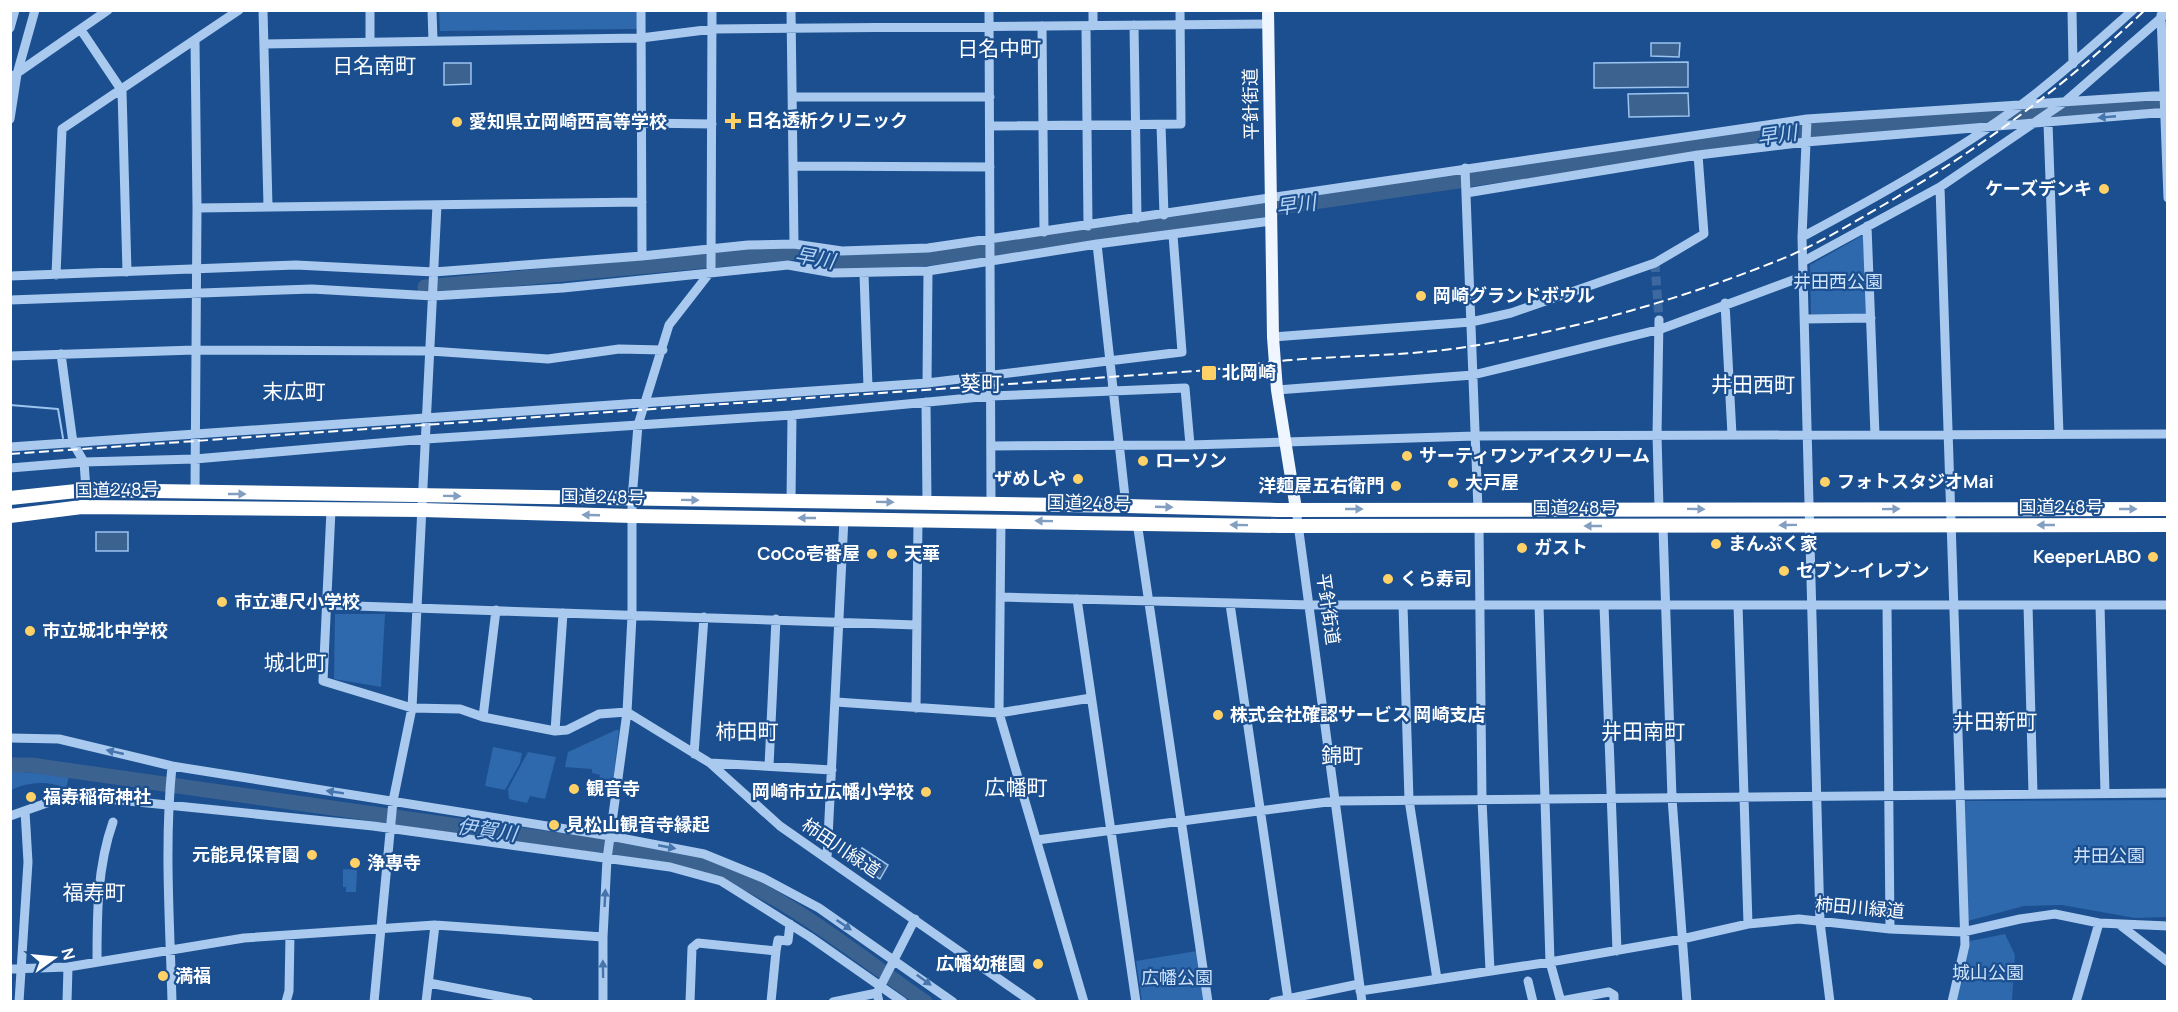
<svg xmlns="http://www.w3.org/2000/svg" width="2178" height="1012" font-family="Manrope,'Noto Sans JP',sans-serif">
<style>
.green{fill:#2e69ad}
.water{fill:#3c6290;stroke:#9cc4f0;stroke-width:1.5}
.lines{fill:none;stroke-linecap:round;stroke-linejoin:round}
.stream{stroke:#9cc4f0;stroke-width:2}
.river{stroke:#3c6290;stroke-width:15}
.minor-tunnel{stroke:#3d69a0;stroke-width:9;stroke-dasharray:9 4.5;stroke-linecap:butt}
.minor{stroke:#a9c9ee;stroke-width:9}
.major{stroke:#f0f6ff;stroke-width:12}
.highway{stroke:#fff;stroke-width:14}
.rail{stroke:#fff;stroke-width:2;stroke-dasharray:10 4.5;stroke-linecap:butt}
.oneway{fill:#4674ac}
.oneway2{fill:#829ec1}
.poi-dot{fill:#ffd166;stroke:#1b4f8f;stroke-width:2}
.labels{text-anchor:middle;stroke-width:4.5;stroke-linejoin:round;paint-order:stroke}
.street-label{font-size:18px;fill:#fff;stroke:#1b4f8f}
.poi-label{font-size:18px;font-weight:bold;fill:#fff;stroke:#1b4f8f;text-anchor:start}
.park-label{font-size:18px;fill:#cfe3fa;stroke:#1b4f8f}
.water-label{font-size:20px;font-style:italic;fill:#b5d3f5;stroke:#1b4f8f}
.quarter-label{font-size:21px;fill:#fff;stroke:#1b4f8f}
</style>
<rect width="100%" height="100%" fill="#1b4f8f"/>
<path class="green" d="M439,11h198v18l-197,2z
M1863,235l4,79h-56l-1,-49z
M335,614h50l-4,73 -47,-8z
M616,730h3l-6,52 -14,-3 1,-4 -8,-2v-4l-27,-2 3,-15z
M493,747l29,6 -2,10 -15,27 -20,-4z
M528,752l28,5 -11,42 -15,-3 -3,7 -18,-4 -1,-10z
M11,771l58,5 -3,12c-18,-7 -37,-7 -55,2z
M2167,800v117l-32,1 -73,-13 -38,1 -60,16v-121z
M343,869l14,1 -1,22h-10v-5h-3z
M2005,934l10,21 -3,46 -57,1 15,-61z
M1197,951l8,50h-63l-6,-40z"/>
<path class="water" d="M1651,43h29l-1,14 -28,-1z
M1688,62v25l-94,1v-25z
M444,63h27v21l-27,1z
M1688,93l1,23 -60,1 -1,-23z
M96,532h32v19h-32z
M862,848l26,17 -8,14 -26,-16z"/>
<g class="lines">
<path class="stream" d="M10,405l48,4 5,29"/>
<path class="river" d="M425,287l372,-35 46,11 87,-5 871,-127 223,-19 144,-5
M10,765h21l638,91c13,3 28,5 40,10 79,31 147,88 216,136"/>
<path class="minor-tunnel" d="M1655,263l4,57"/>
<path class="minor" d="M263,10l5,196
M432,10l1,31
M641,10l1,246
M791,10l3,234
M989,10l2,494
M1093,10v16
M2072,10l1,54
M2161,15l7,183
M1134,25l3,193
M1042,26l2,206
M1086,26l2,200
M10,28l5,-18
M81,30l41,61 5,181
M195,41l2,167 -2,285
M370,42v-32
M264,44l377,-6 72,-9 555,-5
M10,78l98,-68
M792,97h198
M10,119l7,-45 18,-64
M1807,119l-5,118 18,685 10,80
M641,123l71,1
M2048,123l11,311
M1161,125l3,90
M990,126l191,-2 -1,-114
M793,166l197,1
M1465,168l13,342
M1940,187l25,758 -13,57
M1466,193l232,-38 108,-13 362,-30
M197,208l445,-6
M1867,226l8,209
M1802,237c75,-40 150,-82 219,-132 39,-29 75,-62 112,-95
M1097,244l29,262
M1804,261l136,-74 126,-86 102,-89
M864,274l4,113
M56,275l6,-146 177,-119
M10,276l286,-11 138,7 208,-16 106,-11 46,-1 48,7 86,-3 879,-129 361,-24
M10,300l302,-11 121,7 130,-8 225,-23 45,8 95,-2 169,-27 174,-23
M1725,303l7,132
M1805,319l66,-1
M1273,337l198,-15 40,-9 144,-50 49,-29 -6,-79
M61,354l12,89 11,19 2,28
M10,356l185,-6 235,1 118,8 71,-10 44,1
M927,383l1,-112
M1277,390l196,-15 188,-46 143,-53
M926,402l1,101
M991,446l199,-1 285,-9 693,-2
M10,447l917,-64 255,-31 -9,-117
M10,468l74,-6 111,-3 231,-20 366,-24 199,-19 194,-8 5,57
M791,501l1,-86
M1659,508l-2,-73 2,-115
M1296,509l66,493
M331,510l-8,171 89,27 48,1 23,8 72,14 12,-1 32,-16 28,-2 83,51 70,63 252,176
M1001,520l-2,193 85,289
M1137,522l71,480
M1479,526l3,274 8,171
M1663,527l9,271 15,204
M1001,597l309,8h858
M1077,599l59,403
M1230,604l58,395
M327,605l589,20
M1403,605l6,195 28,179
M1539,605l11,357 11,40
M1604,605l13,346
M1738,605l10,319
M1887,605l3,324
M2028,605l5,189
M2100,605l5,188
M836,702l163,11 92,-15
M916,708l2,-189
M483,717l13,-107
M555,731l8,-118
M10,738l49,1 113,27 438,70 94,18 59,24 56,30 134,94
M694,754l10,-137
M710,763l122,7
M172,766c-8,79 -2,157 0,236
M769,766l7,-147
M10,816l51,-18 57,2 255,26 297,41 51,14 89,56 93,65
M1037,840l298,-39 833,-8
M827,858l17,-340
M2120,925l48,37
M776,951l2,-11 10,1 2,-17
M97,962c0,-47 0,-95 16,-140
M10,969l58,-2 176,-29 191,-13 168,12
M1528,981l5,21
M429,983l100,19
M1360,991l190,-29 132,-23 66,-15 51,-5 91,10 73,3 57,-13 35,-5 44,9 69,3
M1561,1001l48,-9 5,3v7
M19,1002l9,-140 -3,-51
M67,1002l1,-35
M286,1002l3,-11 1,-56
M374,1002l19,-201 19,-93 25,-503
M426,1002l9,-77
M603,1002v-65l4,-78 20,-147 5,-96v-117l6,-74 31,-100 42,-54 1,-261
M690,1002l2,-54 6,-5 78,8 -5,51
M833,1002l44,-9
M879,1002l-2,-9 38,-74
M1273,1002l86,-18
M2076,1002l23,-79"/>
<path class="major" d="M1268,10l5,327 4,53 19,119"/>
<path class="highway" d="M10,498l76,-8 1040,16 151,4 891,-1
M10,516l72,-9 340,3 211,6 646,10 889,-1"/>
<path class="rail" d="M10,454l1199,-84c27,-3 55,-8 82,-10 60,-5 121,-4 181,-14 107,-17 217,-49 317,-90 32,-14 62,-32 91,-49 97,-56 184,-120 265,-197"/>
</g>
<defs><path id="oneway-solid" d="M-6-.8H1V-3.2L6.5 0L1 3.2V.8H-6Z" transform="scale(1.5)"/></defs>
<g class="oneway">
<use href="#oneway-solid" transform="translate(2107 117) rotate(175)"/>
<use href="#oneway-solid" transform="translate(115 752) rotate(-167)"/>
<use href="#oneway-solid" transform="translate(335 792) rotate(-171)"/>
<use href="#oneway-solid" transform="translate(667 847) rotate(11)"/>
<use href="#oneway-solid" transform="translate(605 898) rotate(-87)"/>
<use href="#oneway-solid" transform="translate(844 925) rotate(34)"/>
<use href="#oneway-solid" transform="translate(603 969) rotate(-91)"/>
<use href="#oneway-solid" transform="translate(924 980) rotate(36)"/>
</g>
<g class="oneway2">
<use href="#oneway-solid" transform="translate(237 494)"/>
<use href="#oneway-solid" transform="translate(452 496) rotate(1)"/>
<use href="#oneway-solid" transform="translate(690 500) rotate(1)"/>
<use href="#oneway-solid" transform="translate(885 502) rotate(1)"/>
<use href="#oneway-solid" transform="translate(1164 507) rotate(2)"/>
<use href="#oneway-solid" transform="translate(1354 509)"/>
<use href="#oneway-solid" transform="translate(1696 509) rotate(1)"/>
<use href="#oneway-solid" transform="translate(1891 509) rotate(-1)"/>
<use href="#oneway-solid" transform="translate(2128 509)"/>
<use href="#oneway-solid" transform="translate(591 515) rotate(-178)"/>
<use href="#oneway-solid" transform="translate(807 518) rotate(-180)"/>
<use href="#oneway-solid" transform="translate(1044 521) rotate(-179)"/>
<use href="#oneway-solid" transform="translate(1239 525) rotate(-179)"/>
<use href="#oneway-solid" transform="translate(1788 525) rotate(179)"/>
<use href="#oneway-solid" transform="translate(2046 525) rotate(-180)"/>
<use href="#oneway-solid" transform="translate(1593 526) rotate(-180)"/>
</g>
<g class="poi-dot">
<path d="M730 112h6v6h6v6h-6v6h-6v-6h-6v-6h6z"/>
<circle cx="457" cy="122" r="6"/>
<circle cx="2104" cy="189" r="6"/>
<circle cx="1421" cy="296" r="6"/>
<rect x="1201" y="365" width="16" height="16" rx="3"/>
<circle cx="1407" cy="456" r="6"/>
<circle cx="1143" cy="461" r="6"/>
<circle cx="1078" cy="479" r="6"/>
<circle cx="1825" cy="482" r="6"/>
<circle cx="1453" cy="483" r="6"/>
<circle cx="1396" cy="486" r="6"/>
<circle cx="1716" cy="544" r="6"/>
<circle cx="1522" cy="548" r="6"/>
<circle cx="872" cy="554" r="6"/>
<circle cx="892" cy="554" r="6"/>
<circle cx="2153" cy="557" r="6"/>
<circle cx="1784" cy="571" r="6"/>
<circle cx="1388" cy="579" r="6"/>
<circle cx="222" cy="602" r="6"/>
<circle cx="30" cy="631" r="6"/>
<circle cx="1218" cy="715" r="6"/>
<circle cx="574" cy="789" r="6"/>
<circle cx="926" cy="792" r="6"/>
<circle cx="31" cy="797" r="6"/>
<circle cx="554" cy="825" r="6"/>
<circle cx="312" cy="855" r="6"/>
<circle cx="355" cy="863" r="6"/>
<circle cx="1038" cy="964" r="6"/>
<circle cx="163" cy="976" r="6"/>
</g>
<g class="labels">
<g class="street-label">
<text transform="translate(1251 104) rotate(-91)" y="6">平針街道</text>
<text transform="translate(117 490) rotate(-1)" y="6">国道248号</text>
<text transform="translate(603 497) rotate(1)" y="6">国道248号</text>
<text transform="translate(1089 503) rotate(1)" y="6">国道248号</text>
<text x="2061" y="513">国道248号</text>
<text x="1575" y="514">国道248号</text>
<text transform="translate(1328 609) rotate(82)" y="6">平針街道</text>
<text transform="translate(841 848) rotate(34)" y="6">柿田川緑道</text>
<text transform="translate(1860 908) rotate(5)" y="6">柿田川緑道</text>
</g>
<g class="poi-label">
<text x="746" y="127">日名透析クリニック</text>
<text x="469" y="128">愛知県立岡崎西高等学校</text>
<text x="2092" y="195" text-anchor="end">ケーズデンキ</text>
<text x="1433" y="302">岡崎グランドボウル</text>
<text x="1222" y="379">北岡崎</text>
<text x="1419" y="462">サーティワンアイスクリーム</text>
<text x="1155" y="467">ローソン</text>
<text x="1066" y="485" text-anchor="end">ザめしや</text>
<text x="1837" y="488">フォトスタジオMai</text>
<text x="1465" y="489">大戸屋</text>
<text x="1384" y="492" text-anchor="end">洋麺屋五右衛門</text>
<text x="1728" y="550">まんぷく家</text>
<text x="1534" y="554">ガスト</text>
<text x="860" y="560" text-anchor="end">CoCo壱番屋</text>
<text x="904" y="560">天華</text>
<text x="2141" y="563" text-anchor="end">KeeperLABO</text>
<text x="1796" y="577">セブン-イレブン</text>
<text x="1400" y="585">くら寿司</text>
<text x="234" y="608">市立連尺小学校</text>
<text x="42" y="637">市立城北中学校</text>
<text x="1230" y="721">株式会社確認サービス 岡崎支店</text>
<text x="586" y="795">観音寺</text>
<text x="914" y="798" text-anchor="end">岡崎市立広幡小学校</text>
<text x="43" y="803">福寿稲荷神社</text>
<text x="566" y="831">見松山観音寺縁起</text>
<text x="300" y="861" text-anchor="end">元能見保育園</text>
<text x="367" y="869">浄専寺</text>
<text x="1026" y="970" text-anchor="end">広幡幼稚園</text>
<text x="175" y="982">満福</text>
</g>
<g class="park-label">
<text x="1838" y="288">井田西公園</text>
<text x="2109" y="862">井田公園</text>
<text x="1988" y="979">城山公園</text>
<text x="1177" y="984">広幡公園</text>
</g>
<g class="water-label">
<text transform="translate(1777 135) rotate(-8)" y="7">早川</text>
<text transform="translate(1296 205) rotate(-8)" y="7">早川</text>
<text transform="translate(815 258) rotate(10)" y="7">早川</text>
<text transform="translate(487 830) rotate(8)" y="7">伊賀川</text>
</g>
<g class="quarter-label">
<text x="999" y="56">日名中町</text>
<text x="374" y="73">日名南町</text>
<text x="981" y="391">葵町</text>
<text x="1753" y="392">井田西町</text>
<text x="294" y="399">末広町</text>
<text x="295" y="670">城北町</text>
<text x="1995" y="729">井田新町</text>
<text x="747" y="739">柿田町</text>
<text x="1643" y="739">井田南町</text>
<text x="1342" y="763">錦町</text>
<text x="1016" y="795">広幡町</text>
<text x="94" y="900">福寿町</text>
</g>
</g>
<rect width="2178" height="1012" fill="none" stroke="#ffffff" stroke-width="24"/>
<g transform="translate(54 958) rotate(75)" stroke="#1b4f8f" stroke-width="4.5" paint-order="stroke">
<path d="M0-4.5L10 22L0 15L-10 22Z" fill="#ffffff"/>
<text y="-9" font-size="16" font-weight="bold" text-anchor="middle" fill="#ffffff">N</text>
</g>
</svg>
